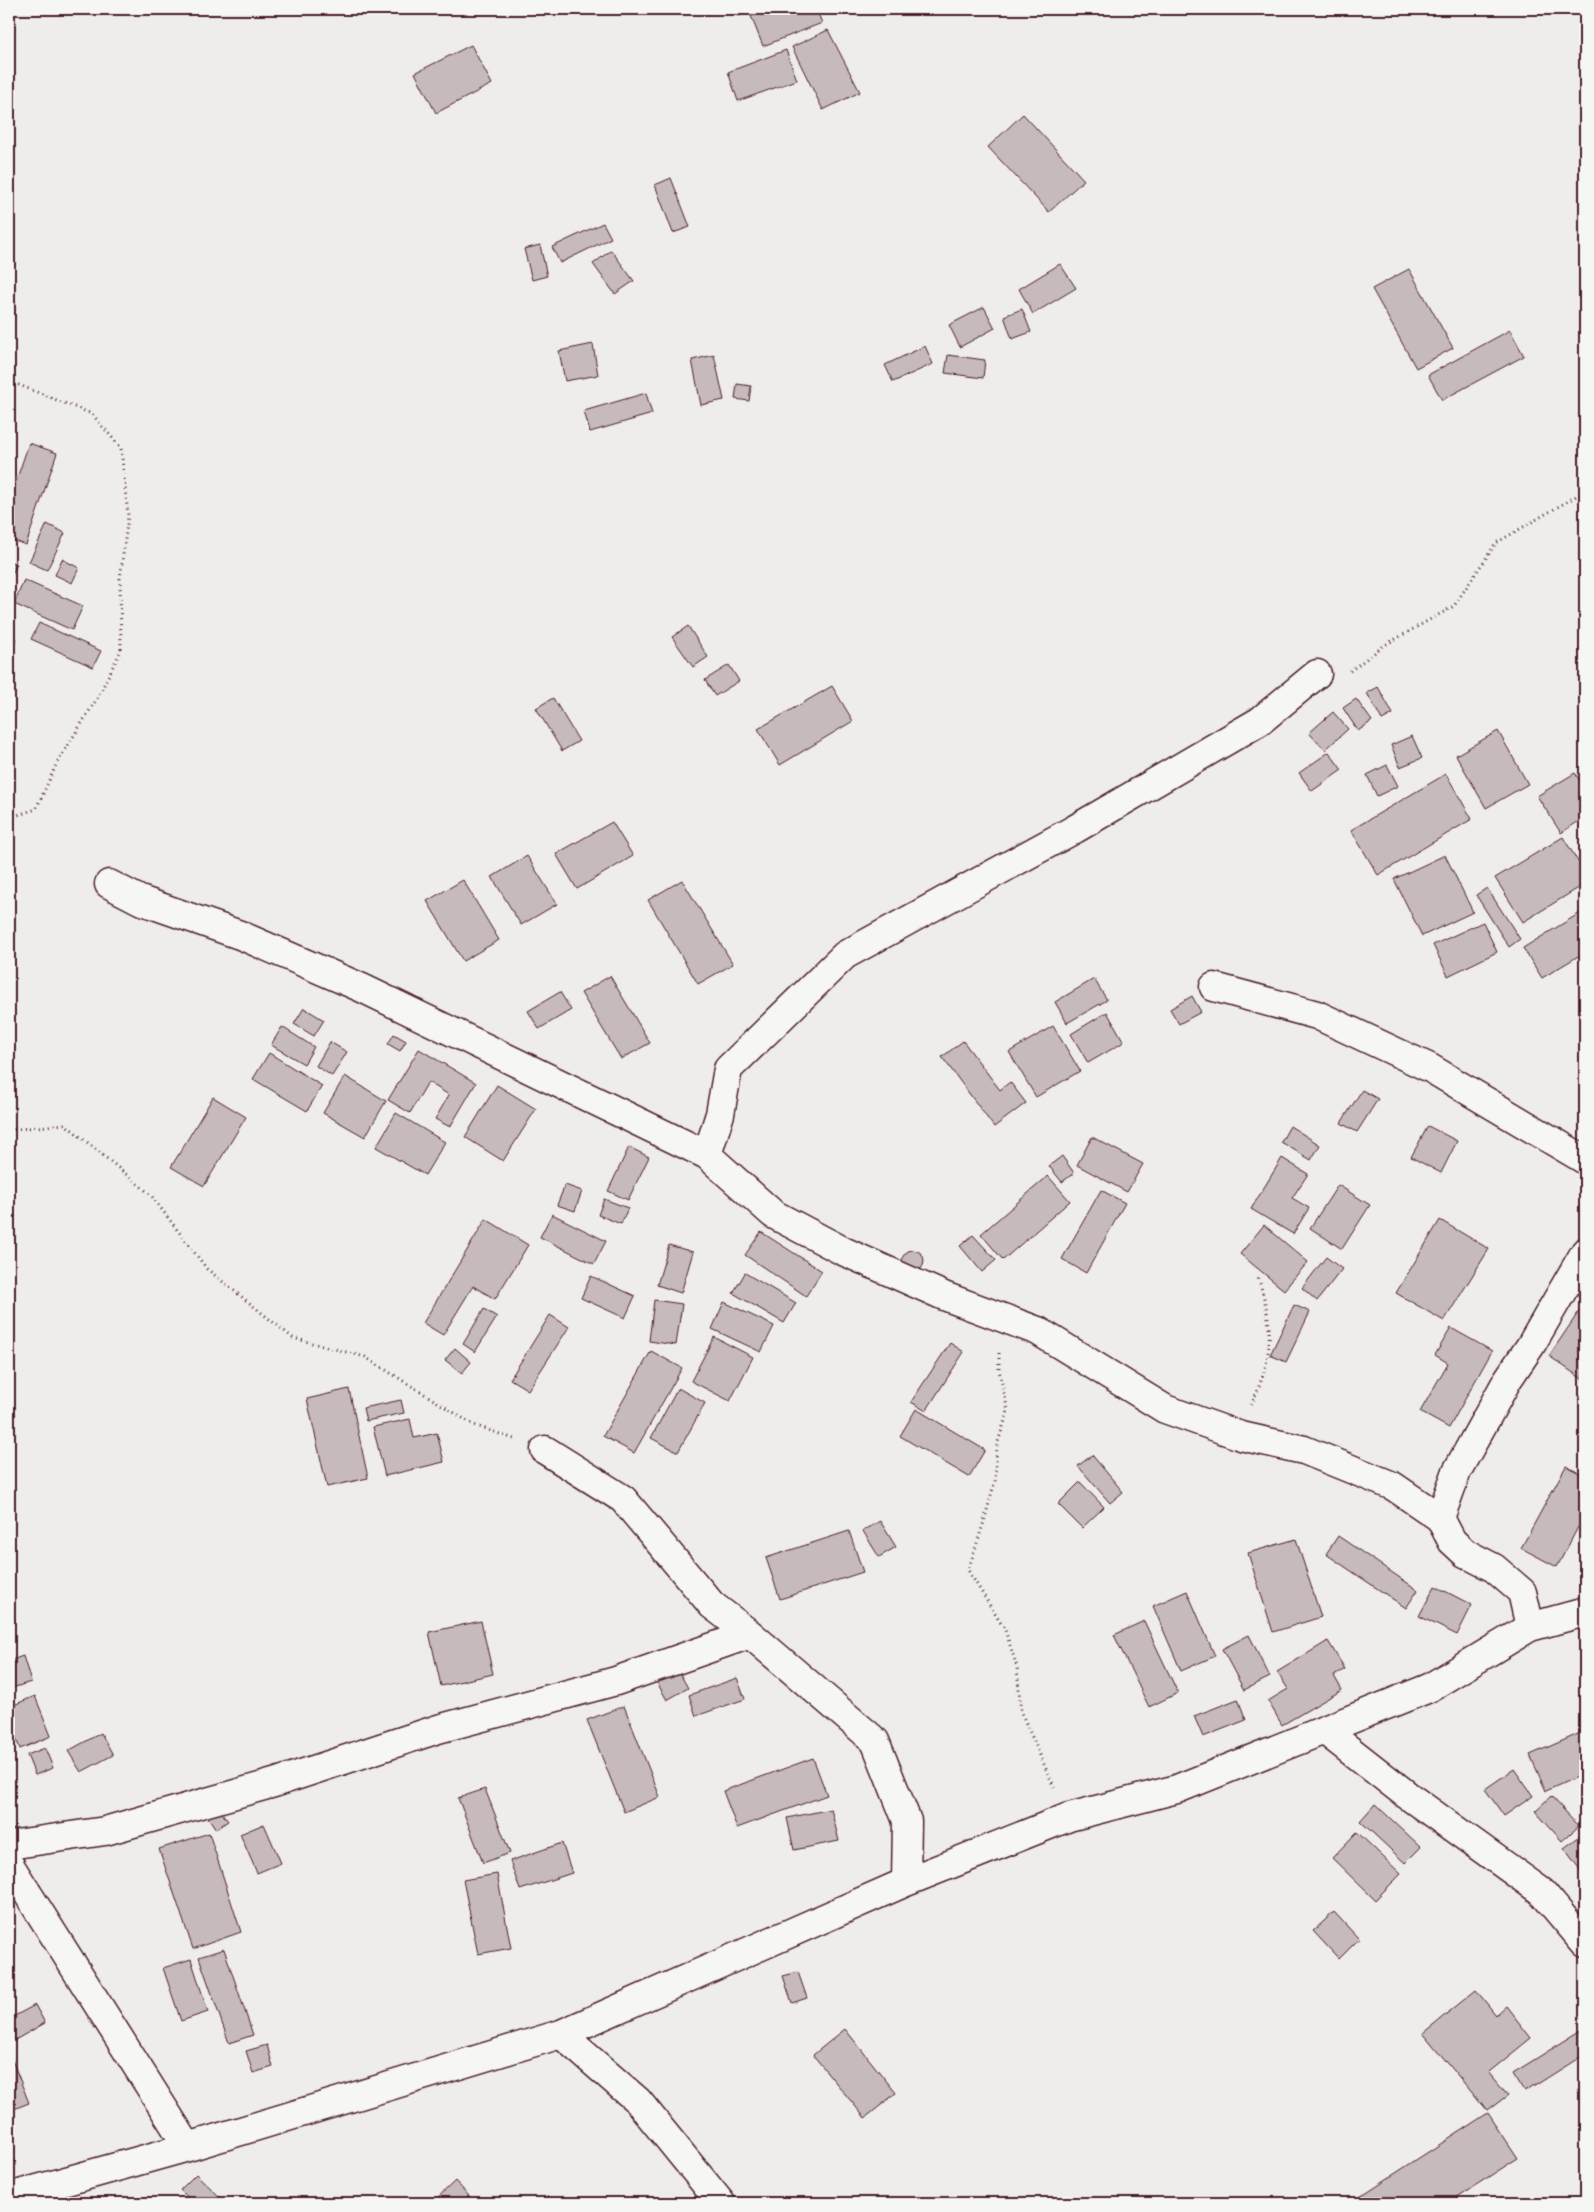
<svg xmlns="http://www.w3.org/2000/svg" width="1594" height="2212" font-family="'Architects Daughter',sans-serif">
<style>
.building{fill:#c6babb;stroke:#4a1f2b}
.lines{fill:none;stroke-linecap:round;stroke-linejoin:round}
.minor-casing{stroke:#4a1f2b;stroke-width:31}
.path{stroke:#4a1f2b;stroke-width:3;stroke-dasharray:1 4;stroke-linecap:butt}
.minor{stroke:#f6f6f2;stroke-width:28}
</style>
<rect width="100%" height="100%" fill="#efedea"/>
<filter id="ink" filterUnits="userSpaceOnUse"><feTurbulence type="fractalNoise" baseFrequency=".02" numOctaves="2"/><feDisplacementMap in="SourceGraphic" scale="10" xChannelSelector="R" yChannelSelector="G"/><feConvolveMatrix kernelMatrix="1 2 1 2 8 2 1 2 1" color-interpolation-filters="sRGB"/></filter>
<g filter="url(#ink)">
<path class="building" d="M735,9h19l-15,7z
M769,9h47l6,14 -59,23 -12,-30z
M828,30l32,62 -37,18 -31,-63z
M471,45l21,39 -56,29 -21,-40z
M786,50l11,30 -59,21 -10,-29z
M1023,114l61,66 -35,32 -61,-65z
M671,178l19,49 -17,6 -18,-48z
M603,223l8,15 -51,25 -8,-16z
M540,245l7,31 -15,4 -8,-31z
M611,250l23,31 -19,13 -22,-30z
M1060,264l16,24 -43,26 -14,-25z
M1409,269l44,79 -37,20 -44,-79z
M984,307l11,21 -35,19 -11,-22z
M1022,309l9,23 -19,7 -8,-23z
M1510,330l14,26 -82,44 -14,-25z
M593,344l5,31 -33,6 -6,-30z
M925,346l8,18 -40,18 -8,-17z
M714,355l10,45 -23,5 -9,-45z
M948,355l37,5 -2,18 -38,-5z
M737,384l14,2 -2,15 -14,-2z
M646,393l6,21 -62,18 -6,-21z
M29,443l28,10 -31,92 -17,-6v-37z
M47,524l18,9 -18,37 -18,-8z
M62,559l17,9 -7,15 -17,-8z
M9,561l8,3 -8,17z
M24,580l59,26 -11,24 -58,-26z
M39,623l62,28 -8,16 -62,-28z
M688,626l20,31 -15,10 -21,-30z
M9,636l7,3 -7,17z
M729,665l10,16 -24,15 -10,-16z
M832,686l21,35 -73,44 -22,-36z
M1378,687l15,27 -11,6 -15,-27z
M553,698l26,43 -17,10 -26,-43z
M1356,699l16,22 -14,10 -15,-23z
M1333,712l15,17 -23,21 -16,-17z
M1498,731l30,53 -42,24 -30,-53z
M1412,736l10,22 -22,9 -9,-22z
M1329,752l13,18 -30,21 -13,-18z
M1387,765l11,21 -21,10 -10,-21z
M1575,773l10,16v28l-24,16 -24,-37z
M1446,774l26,45 -94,56 -27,-45z
M612,822l21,34 -56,33 -21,-35z
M1563,837l22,36v11l-62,38 -28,-44z
M1445,855l28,57 -51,24 -28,-57z
M527,856l30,48 -36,21 -29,-48z
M463,880l36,60 -36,21 -36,-60z
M682,880l51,84 -35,20 -50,-84z
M1487,888l33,51 -11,8 -33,-52z
M1585,910v42l-43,26 -19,-30z
M1483,922l14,30 -49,24 -15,-31z
M610,976l40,67 -29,16 -40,-66z
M1094,979l13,21 -40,23 -12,-21z
M560,992l11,18 -32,19 -11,-18z
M1192,996l9,16 -22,12 -9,-15z
M304,1008l20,12 -10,16 -20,-12z
M1107,1012l17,30 -36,21 -17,-29z
M1053,1026l27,45 -44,26 -27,-45z
M282,1027l32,20 -10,17 -33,-19z
M394,1034l12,7 -6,10 -12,-7z
M963,1041l37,49 10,-8 16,21 -32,24 -52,-70z
M330,1042l17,10 -15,24 -16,-10z
M419,1049l57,34 -26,44 -15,-8 14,-24 -21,-13 -18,31 -22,-13z
M269,1053l53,33 -15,25 -54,-32z
M345,1076l41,25 -21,36 -42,-24z
M497,1085l39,24 -33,52 -38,-24z
M1362,1090l16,9 -21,33 -16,-9z
M213,1097l33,20 -42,69 -33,-19z
M396,1113l49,29 -20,33 -49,-28z
M1290,1126l30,19 -9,15 -30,-18z
M1428,1126l29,15 -16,32 -30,-16z
M1092,1137l51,27 -16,28 -50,-27z
M629,1147l20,10 -21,43 -20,-9z
M1062,1156l12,17 -12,9 -13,-16z
M1282,1158l26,16 -16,24 17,10 -16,26 -42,-25z
M1048,1176l22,25 -67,59 -22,-26z
M565,1185l17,6 -7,20 -18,-6z
M1338,1185l32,20 -28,44 -32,-21z
M1101,1190l24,13 -39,70 -24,-14z
M604,1199l24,9 -7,16 -23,-9z
M552,1214l54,27 -12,23 -54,-27z
M486,1219l42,26 -33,54 -22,-13 -30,49 -20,-12z
M1440,1220l49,29 -45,72 -48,-28z
M1264,1225l44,37 -24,28 -44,-36z
M761,1232l61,39 -16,25 -61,-41z
M973,1235l23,25 -14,12 -22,-26z
M669,1245l24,7 -12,41 -24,-8z
M902 1261a11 11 0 1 1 22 0a11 11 0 1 1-22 0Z
M1326,1257l16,12 -25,32 -15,-13z
M745,1273l51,30 -12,20 -51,-30z
M591,1276l44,20 -10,22 -44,-20z
M654,1300l28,4 -6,41 -27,-4z
M724,1302l50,24 -13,26 -49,-23z
M1294,1305l16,7 -24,50 -16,-7z
M484,1309l13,8 -22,35 -12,-8z
M1580,1310l5,3v68l-36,-25z
M550,1315l19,12 -41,63 -18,-11z
M1451,1328l41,23 -43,77 -29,-16 28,-49 -13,-8z
M714,1337l39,20 -23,44 -39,-20z
M950,1343l14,9 -38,59 -15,-9z
M455,1348l16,14 -9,11 -17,-13z
M651,1351l31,17 -48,85 -31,-17z
M678,1388l27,15 -27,49 -27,-14z
M349,1389l19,89 -41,9 -20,-88z
M401,1400l3,13 -38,8 -3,-13z
M916,1409l69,41 -16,27 -69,-41z
M410,1419l4,19 23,-5 7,29 -59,14 -12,-49z
M1092,1455l31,37 -13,11 -32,-37z
M1566,1466l19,10v38l-28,53 -36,-19z
M1080,1482l24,25 -22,21 -24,-24z
M880,1521l16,26 -17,10 -16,-26z
M849,1531l14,41 -83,27 -14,-41z
M1338,1536l80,54 -12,18 -80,-54z
M1296,1539l25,78 -48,15 -25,-79z
M1435,1586l37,19 -15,30 -38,-19z
M1187,1591l28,65 -34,15 -28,-65z
M481,1621l12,53 -52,12 -12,-54z
M1144,1621l34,72 -29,14 -35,-72z
M1249,1635l21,42 -26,13 -22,-41z
M1328,1641l17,28 -11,7 8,14 -60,35 -14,-24 20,-12 -11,-17z
M23,1656l8,26 -22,7v-28z
M676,1667l12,21 -21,12 -12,-21z
M737,1678l8,21 -49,17 -7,-21z
M35,1696l16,40 -31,13 -11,-29v-13z
M1238,1699l8,21 -43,17 -9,-21z
M624,1706l36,91 -36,15 -37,-92z
M1585,1731v42l-39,18 -16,-36z
M101,1733l12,22 -32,17 -13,-21z
M45,1748l8,20 -18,7 -8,-20z
M813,1758l14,37 -90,33 -14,-37z
M1514,1769l19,27 -29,20 -19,-27z
M485,1789l25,64 -27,10 -25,-65z
M1551,1796l28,30 -17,15 -27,-30z
M1375,1804l46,43 -16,16 -45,-42z
M216,1805l12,16 -12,8 -11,-16z
M831,1809l8,32 -45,9 -7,-32z
M264,1824l17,39 -24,10 -17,-39z
M1357,1832l44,42 -26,26 -43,-42z
M209,1833l32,99 -48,17 -34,-100z
M1580,1836l5,7v25l-4,3 -17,-23z
M562,1843l10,30 -52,17 -10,-29z
M497,1874l14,74 -33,6 -15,-74z
M1334,1912l25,27 -20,20 -26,-28z
M224,1949l29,86 -24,8 -30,-86z
M191,1959l17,53 -27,9 -18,-53z
M798,1972l9,26 -15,5 -9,-27z
M1476,1990l20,25 10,-9 25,32 -42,34 19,23 -21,16 -64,-78z
M35,2005l10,18 -30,17 -6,-12v-9z
M1585,2028v26l-60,38 -12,-19z
M845,2029l51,64 -31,25 -52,-63z
M267,2045l6,22 -20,6 -7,-22z
M9,2052l20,51 -20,8z
M1488,2113l30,45 -70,45h-86l-3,-6z
M196,2174l27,26 -4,3h-25l-14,-13z
M455,2181l15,16 -6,6h-32z"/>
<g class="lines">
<g class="minor-casing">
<path id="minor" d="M109,884l31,16 100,35 122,53 345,167 66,59 70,37 101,45 94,35 127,78 76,27 63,14 89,36 47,32 12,23 13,12 29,15 28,24 8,35
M1214,987l103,28 113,53 155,92
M707,1155l13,-41 8,-45 117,-114 230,-126 185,-108 57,-47
M545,1450l78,49 89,106 38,29 125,107 32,80 -1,61
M1440,1518l17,-47 51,-92 23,-34 54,-93
M1324,1730l83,65 135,97 43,51
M9,1845l96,-14 169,-48 164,-54 178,-48 134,-47
M9,1864l179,283
M561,2034l77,67 83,102
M9,2197l179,-50 373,-113 345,-152 163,-65 108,-28 252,-101 101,-61 55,-15"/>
</g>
<path class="path" d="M9,381l83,33 29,34 7,68 -8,63 1,71 -23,47 -41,66 -21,46 -27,9
M1350,671l35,-26 69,-39 42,-63 89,-52
M9,1130l56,-6 85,70 57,75 86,69 72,19 109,68 40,14
M999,1353v17l9,41 -11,34 -2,36 -12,44 -15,45 37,60 12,37 4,45 33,75
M1251,1405c23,-49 23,-77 7,-128"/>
<use href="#minor" class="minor"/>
</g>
</g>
<rect width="1594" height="2212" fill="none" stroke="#f6f6f2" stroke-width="30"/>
<rect x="15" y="15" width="1564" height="2182" fill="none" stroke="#4a1f2b" stroke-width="2" filter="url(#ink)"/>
</svg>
